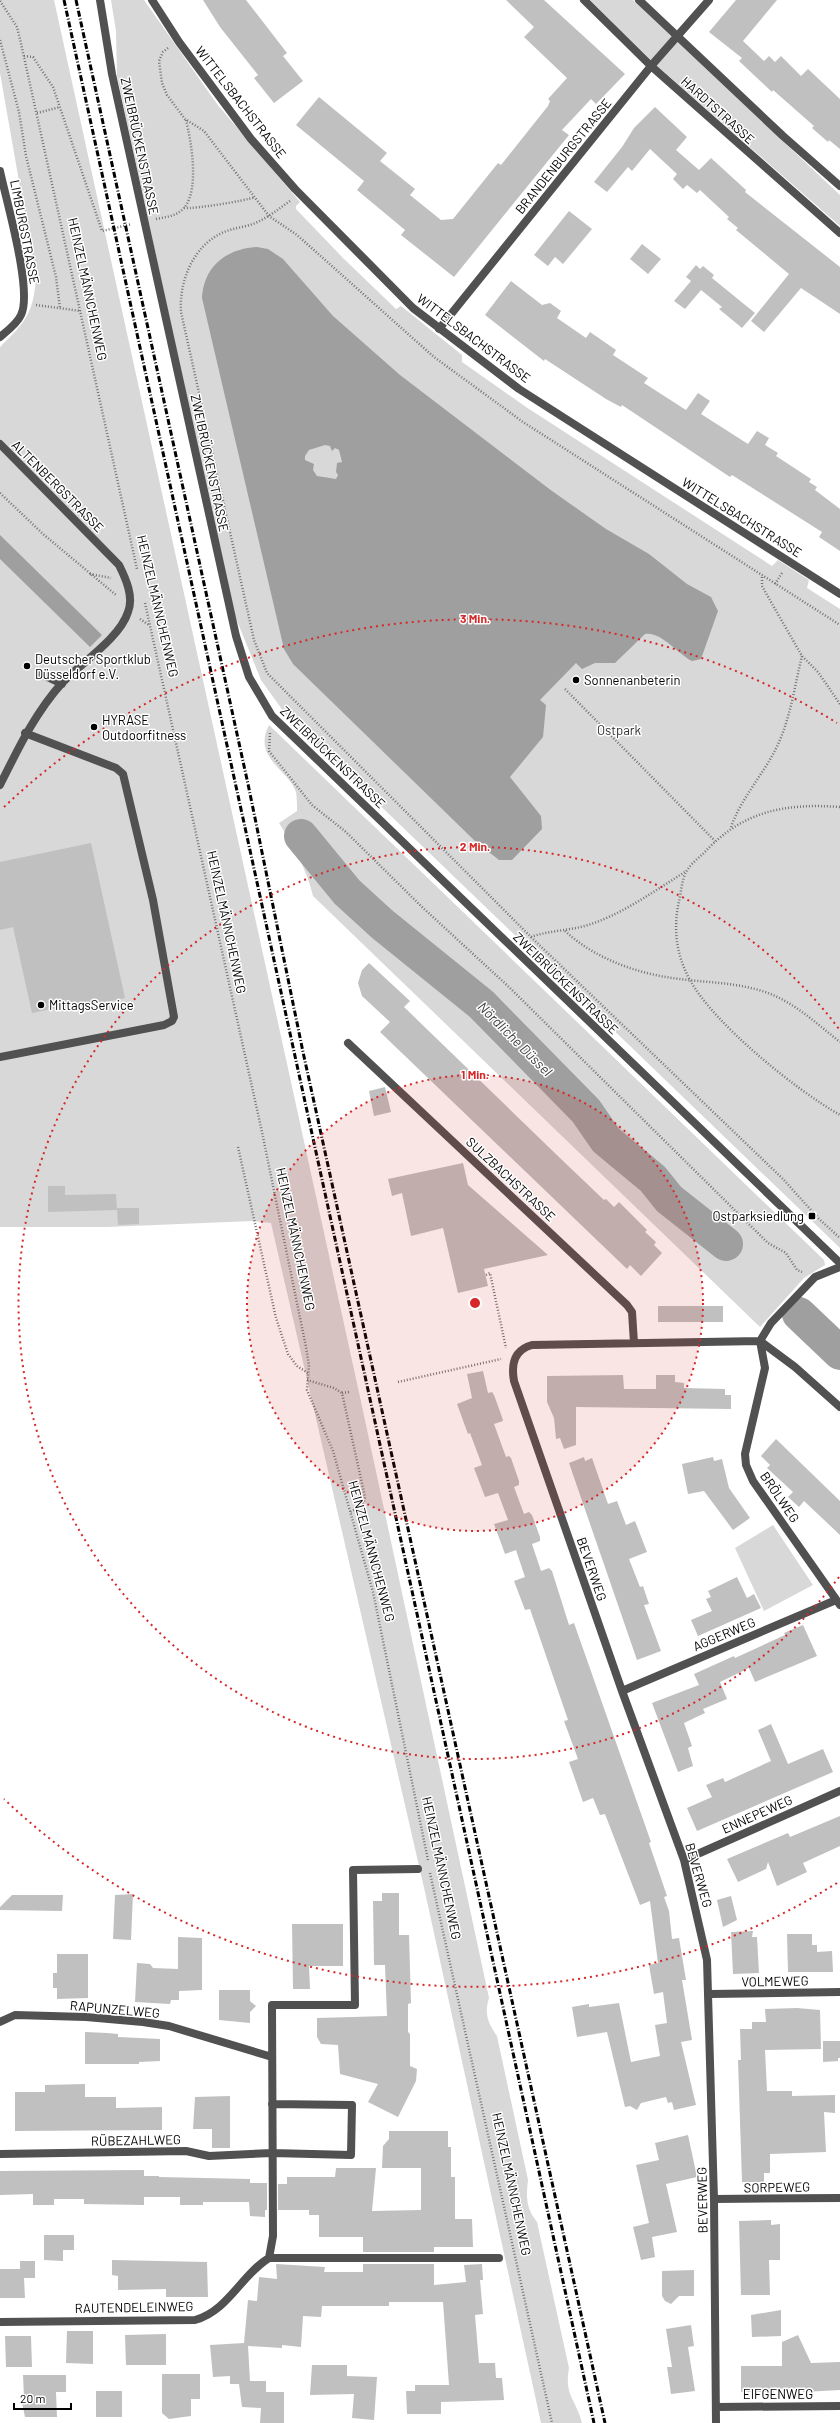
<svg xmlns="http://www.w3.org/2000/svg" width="840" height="2423" font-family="Barlow,sans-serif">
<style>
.green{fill:#d8d8d8}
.water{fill:#9f9f9f;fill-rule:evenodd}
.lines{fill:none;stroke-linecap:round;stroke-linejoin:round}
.river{stroke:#9f9f9f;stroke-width:34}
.building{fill:#c0c0c0}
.path{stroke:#737373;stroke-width:2.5;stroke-dasharray:1 2;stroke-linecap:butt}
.lane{stroke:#515151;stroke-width:8}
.street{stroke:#515151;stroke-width:8}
.rail{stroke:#000;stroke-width:3;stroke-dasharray:6 2 1 2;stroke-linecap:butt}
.ring{fill:none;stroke:#d62828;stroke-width:2;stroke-dasharray:2 4}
.poi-dot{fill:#000;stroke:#fff;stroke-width:1.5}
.labels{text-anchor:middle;stroke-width:3;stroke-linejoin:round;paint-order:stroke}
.street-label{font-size:13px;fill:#000;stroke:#fff}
.poi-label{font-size:13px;fill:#000;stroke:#fff;text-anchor:start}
.park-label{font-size:13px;fill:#2f2f2f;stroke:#fff}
.water-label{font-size:14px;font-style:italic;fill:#404040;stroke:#fff}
.centre{fill:#d62828;stroke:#fff;stroke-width:2}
.ring-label{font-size:12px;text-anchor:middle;font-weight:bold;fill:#d62828;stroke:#fff;stroke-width:3;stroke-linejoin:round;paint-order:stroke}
</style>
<rect width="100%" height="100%" fill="#fff"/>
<path class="green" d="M0,0h54l306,1397 129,601c-5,16 -1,25 8,38l31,144c-2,18 -2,28 9,42l32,146c-5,28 7,31 13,55h-41l-116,-531 -154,-669 -19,-2 -145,6h-107v-880c25,-25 33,-32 36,-69l-36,-205z
M111,0h33l73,104 83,98 -4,4v3l47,49 53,51 5,-3 61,49v7l64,45 246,159 6,-6 31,20 -2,8 33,21v639l-554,-533 -25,-35 -28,-69 -116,-535 -1,-45z
M590,0h43l207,195v31l-186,-163z
M269,725l555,535 1,5 -21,13 -44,49 -447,-431c-6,-26 -20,-51 -34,-73l18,-12c0,-6 0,-13 -1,-19 -7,-22 -44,-34 -27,-67z
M773,1525l40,60 -49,26 -29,-63z"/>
<path class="water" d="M257,247l11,2 15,10 50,57 67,59 152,116 54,38 43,25 38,30 24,13 7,14 -17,48 -9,2c-14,-7 -31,-30 -47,-27l-30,29h-20l-13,6 -6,-6 -36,37 6,5 -3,32 -33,40 31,39 1,13 -30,31h-13l-23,-18 -183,-178 -9,-15 -82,-351c2,-32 24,-49 55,-51zM325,445l5,1 2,5 3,-3 4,2 3,12 -5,1 -1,9 2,3 -2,4 -19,-3 -4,-6 1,-6 -9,-4v-4l4,-6z
M0,535l102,100 -12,12 -90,-88z
M806,1308l34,36v22l-46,-44z"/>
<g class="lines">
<path class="river" d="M301,836l46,56 35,32 99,80 105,107 20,29 47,39 16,20 57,45
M799,1314l41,39"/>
</g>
<path class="building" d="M203,0h43l41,53 -4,3 20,25 -29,22 -20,-25 4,-3 -38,-48z
M506,0h38l81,74 -29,30 -5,-5 -29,31 7,5 -115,142 -53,-42 4,-5 -48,-40 7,-9 -68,-56 23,-28 68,56 -7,8 35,28 -5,6 31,25 12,-1 45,-56 3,2 47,-59 2,-5 -2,-2 19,-21 -43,-41 10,-10z
M736,0h41l-34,41 21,20 5,-5 6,6 6,-6 20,20 7,-7 32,30v50l-11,-9 -1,2 -16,-14 2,-2 -41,-36 -1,2 -33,-31 3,-3 -33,-26z
M655,107l32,30 -11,13 23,20 12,-12 35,32 -1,2 95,75v47l-39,-26 -37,44 -13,-11 38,-47 -53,-44 2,-2 -11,-9 2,-2 -29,-27 -3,3 -10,-8 -4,4 -10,-10 4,-5 -27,-25 -18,22 -4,-4 -21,25 -13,-10 28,-35 12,-19z
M569,211l23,18 -29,35 -8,-7 -7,9 -14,-11z
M642,244l19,15 -13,15 -18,-15z
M696,265l4,4 3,-3 11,9 -2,3 43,35 -13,15 -23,-19 3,-2 -21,-17 -16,19 -11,-8 17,-20 -5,-4z
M511,281l31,24 8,-2 11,8 -4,7 29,20 4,-6 26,18 -3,5 35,23 -4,5 42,27 12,-17 12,8 -9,13 47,30 9,-13 12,7 -4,7 13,8 -2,3 35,23 -2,3 8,5 -2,3 25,19v42l-21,-14 3,-5 -90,-57 -2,2 -108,-72 -1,2 -15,-8 -61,-40 -1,2 -59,-46z
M91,843l34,155 -53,12 -1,-5 -39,8 -19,-86 -13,3v-68z
M369,963l41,38 -6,6 157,152 43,41 2,-1 8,8 5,-5 28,28 -2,2 11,10 -2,3 8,8 -21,23 -11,-11 -3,4 -247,-237 10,-10 -28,-26 -4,-13 4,-13z
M385,1087l6,25 -17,4 -5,-25z
M463,1163l5,22 80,70 -64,14 4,17 -30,7 -15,-65 -32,8 -9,-43 -10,3 -4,-17z
M48,1186h17v9l51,-1 1,16 -69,2z
M117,1208h22v16l-21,1z
M658,1306h65v16h-65z
M483,1371l5,22 4,-1 2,3 8,22 1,4 -9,3 12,33 3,-1 2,2 8,23v4l-5,2 10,27 5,-2 3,3 8,22v4l-8,3 9,27 8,-3 3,3 17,54 5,-2 77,219 -2,1 18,53 -3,1 5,14 3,28 7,-1 7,42h-4l10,60 -11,2 15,63 -22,5 -2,-8 -4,1 -2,-6 -25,6 -4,7 -7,-4 -5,1 -18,-75 -30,5 -5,-30 17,-3v3l30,-4 12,59 29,-6 -5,-31 12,-2 -4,-31 -9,2 -5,-29 9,-2 -8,-62 -10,4 -35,-91 -5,1 -7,-17 -10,4 -14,-40 9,-3 -14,-38 4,-1 -38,-111 -5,1 -11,-29 11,-4 -9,-27 -11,4 -11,-30 14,-4 -10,-27 -13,4 -11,-29 8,-3 -12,-32 -2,1 -11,-30 15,-6 -5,-24z
M623,1375l1,14h32v-14h19v7l9,1v5l41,1v6h6v14l-155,-2v38l-12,4 -4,-11 -4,1 -2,-21 -7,-16v-26z
M776,1439l64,62v34l-36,-34 -5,6 -11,-10 5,-5 -26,-24 3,-3 -9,-9z
M584,1457l1,4 7,-3 16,46 9,-3 9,24 9,-4 12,31 -18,7 11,28 3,-1 6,18 -5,1 17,46 -24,9 -68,-197z
M713,1457l1,4 8,-2 7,29 21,30 -17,12 -29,-39 -16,3 -6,-30z
M737,1577l10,21 7,-4 7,14 -63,28 -7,-16 21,-9 -6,-12 5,-2 -3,-6z
M803,1625l14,31 -62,26 -6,-14 -29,14 7,17 -24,10 2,4 -21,10 8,23 -4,2 5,18 -15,6 -26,-69 47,-18 -5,-11 40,-18 1,2 50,-23 -1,-2z
M771,1724l17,40 35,-15 10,23 -136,59 -10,-23 25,-11 -6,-12 17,-7 2,4 46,-21 -13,-31z
M840,1816v30l-37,17 4,9 -30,14 -9,-24 -2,7 -28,13 -11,-23 61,-26 2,4z
M382,1893h17v42h10l2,68 -3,1v28l2,2v32l7,3 -1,12 -18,36 -30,-15 10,-18 -38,-10 -2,-29 -17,-1 -4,-7v-19l70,-2 -2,-51h-11l-1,-64h9z
M133,1894l-2,46 -18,-1 2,-44z
M12,1895h51l-1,16 -62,-1v-3z
M731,1896l6,24 -14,7 -6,-27z
M292,1924h51v42h-34l1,23h-17z
M753,1931l-1,6h5l2,36 -26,1 -2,-42z
M787,1934h25v11h5v7l15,-1 1,21h-45z
M178,1937l24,1v52l-23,1v9h-8l-1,4 -35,-2 2,-39 13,1 3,4 25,1z
M57,1954h31v44l-31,1v-11h-4v-15h4z
M219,1990h31v11l6,5 -6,6v11l-31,-3z
M797,2008l23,2 1,39 -56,1 2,41h25v5l43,-1v18l-11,-1 2,40 -56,2v19h-6v9h-22l-4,-122h3l-1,-31h12v-7h14l-1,-13z
M85,2032l22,1 11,1v3l42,2v22l-21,1v2h-54z
M823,2041h17v17h-2v3l-15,1z
M85,2084v13h31v11l46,-1v23l-147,1v-39h30v-7z
M230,2096v52h-18v-19h-19l2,-32z
M389,2131h59v16h3v30h4v42h17l1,28h-39v5h-71v-15h-44v-22h-10v-5h-31v-26h9v-7h48l1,-9h40l-4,43 49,-1v-42h-39l1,-22 6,-7z
M688,2135l9,42 -31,7 11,48 -25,5 3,20 -14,3 -8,-33 16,-4 -13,-58 23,-5 -4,-17z
M144,2170v6h15v1l91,2v4h17v27h-2v7l-15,-1 -1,-14h-46v3h-23v-8h-36v8l-60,-1v-5h-30v6h-21v-11l-33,1v-24z
M771,2220v5l9,-1v36h-11l1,35h-29l-2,-74z
M44,2235h30v15h-11v11l-19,-1z
M112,2260l95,2 1,35h-42v-8l-48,1v-14l-6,-1z
M20,2261h15v17h-11l1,20h-25v-29h20z
M276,2264l49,3 -1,5h39v-8h71v21l32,-3 -2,-17 18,-1 1,16h-3l3,34 -8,1 4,48h16l1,15h6l2,22 -63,2v12h-34l-1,-23h9v-6h34l-6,-83h-54v4h-67l-1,11 -18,-1 -2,31 -19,-2v3l-34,-2 2,35h16v11h18v31h-24l1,-15 -19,-1 -3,-23h-9v-8l-17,1 -3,-32 34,-2 4,-43 9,1 2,-24 18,2z
M694,2270v26h-15l-8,8 -6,-3 -3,-5v-25z
M781,2310v26l-29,1 -1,-22z
M691,2325l3,21 -6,1 7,44 -24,3 -4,-27h5l-6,-38z
M67,2331h26v33l-27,-1z
M166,2334v31h-40l-1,-30z
M798,2335l13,28 29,-1v28l-37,2v-4l-29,1v3h-33v-26h41v-24z
M5,2336h26l1,31h-26z
M312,2365h35v11l30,1 -3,43 -22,-2 2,-24 -44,1z
M162,2374h38v25h-9v17l-22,3 -7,-6z
M23,2375h43v17h-10l1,25h-32l-4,-19h3z
M96,2391h26v26h-26z"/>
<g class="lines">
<path class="path" d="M0,1l17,26 3,12 117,530
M0,40l19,72 7,44 30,121 4,31
M168,48l-5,4 -4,9 3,22 5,12 18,24 19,12 65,85 28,19 137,122 89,65 317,203
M24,56l9,1 20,30 49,144 30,-7
M37,113l23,-6
M290,201c-13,9 -25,19 -40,24 -11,3 -22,4 -32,10 -27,15 -39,49 -37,77l73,328 13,33 264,264c19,-7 38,-6 57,-12 35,-11 66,-34 97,-53
M184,208c10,1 61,-7 71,-11
M156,219c10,-2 21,-3 28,-11 16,-19 7,-67 2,-88
M36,305l45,6
M0,493l43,41 73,61
M90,574l21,4
M762,577v9l5,9 35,61 16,16 22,32
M775,584l7,-11
M145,603l117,529 44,215 3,18 -2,25 26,61 40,141 55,268
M140,619l9,6
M565,689l150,152
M270,733l-1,18 43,54 34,27 75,74 89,82 258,255 18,10 11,17 5,2
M840,807c-56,-4 -98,4 -137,47 -6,5 -13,11 -17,18 -4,7 -5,21 -7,29 -6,27 -3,54 11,79 24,44 106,110 150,135
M731,827c11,-31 35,-55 48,-85 12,-27 16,-58 23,-86
M565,931c27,25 65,40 101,46 34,6 69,4 102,16 27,10 49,31 72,49
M531,937l252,242 36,40 21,19
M238,1147l38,171 12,36 9,12 11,7
M486,1275l4,-2 16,75
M307,1380l27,8 8,5
M398,1382l103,-23
M349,1392l-7,1 23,104 -2,8 -13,7
M430,1873l122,550"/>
<path class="lane" d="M100,0l12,74 124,562 13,41 23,39 568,547
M0,444l119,121c7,14 15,32 9,47 -8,26 -47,51 -66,71 -27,30 -44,66 -62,102
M41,674l21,10
M0,1057l164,-32 8,-4 2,-4 -21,-117 -30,-126 -7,-6 -91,-35"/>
<path class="street" d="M152,0l27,42 72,97 44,50 118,119 106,81 321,205
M584,0l67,66 189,167
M639,0l144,136 57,50
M0,171c6,29 33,120 21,144 -4,9 -14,16 -21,22
M439,329l212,-263 58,-66
M348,1043l279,262 5,7 2,31
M760,1341l5,27 -20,86 1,11 7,16 87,124
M760,1341l11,-18 44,-46 25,-10
M760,1341l35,26 45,40
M622,1691l214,-91
M684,1860l156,-69
M710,1994l130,-2
M0,2022l15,-7 71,2 57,5 26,4 103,31
M0,2154l186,-3 23,5 63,-3 79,2 1,-50 -80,-1
M714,2199l126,-1
M269,2258l4,-22 -1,-231h83l-2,-135 65,-1
M0,2322l195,-2c33,-9 46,-45 74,-62h230
M716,2407l124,-1
M716,2423l-2,-224 -7,-239 -23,-100 -62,-169 -108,-310c-3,-17 0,-31 18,-36l228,-4"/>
<path class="rail" d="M64,0l530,2423
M76,0l172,784 55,268 302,1371"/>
</g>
<circle cx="475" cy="1303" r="228" fill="#d62828" fill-opacity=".12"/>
<g class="ring">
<circle cx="475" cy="1303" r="228"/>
<path d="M839 1577A456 456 0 1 1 839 1029"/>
<path d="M837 1883A684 684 0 0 1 4 1799M4 807A684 684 0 0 1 837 723"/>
</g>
<g class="poi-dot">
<circle cx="27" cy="666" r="4"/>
<circle cx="576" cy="680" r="4"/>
<circle cx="94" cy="727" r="4"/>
<circle cx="41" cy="1005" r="4"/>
<rect x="808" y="1212" width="8" height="8" rx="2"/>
</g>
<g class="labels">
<g class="street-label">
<text transform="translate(241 102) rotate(52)" y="5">WITTELSBACHSTRASSE</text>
<text transform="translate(718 110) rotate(42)" y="5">HARDTSTRASSE</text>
<text transform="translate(140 146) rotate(78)" y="5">ZWEIBRÜCKENSTRASSE</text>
<text transform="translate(563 156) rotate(-51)" y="5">BRANDENBURGSTRASSE</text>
<text transform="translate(25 232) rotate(79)" y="5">LIMBURGSTRASSE</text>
<text transform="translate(88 289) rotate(78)" y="5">HEINZELMÄNNCHENWEG</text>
<text transform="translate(474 338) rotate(37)" y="5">WITTELSBACHSTRASSE</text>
<text transform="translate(210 463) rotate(78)" y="5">ZWEIBRÜCKENSTRASSE</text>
<text transform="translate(58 486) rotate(45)" y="5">ALTENBERGSTRASSE</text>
<text transform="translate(742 517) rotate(32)" y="5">WITTELSBACHSTRASSE</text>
<text transform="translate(158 606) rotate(77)" y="5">HEINZELMÄNNCHENWEG</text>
<text transform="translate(333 757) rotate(44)" y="5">ZWEIBRÜCKENSTRASSE</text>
<text transform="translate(227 922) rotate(78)" y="5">HEINZELMÄNNCHENWEG</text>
<text transform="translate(566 983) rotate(44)" y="5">ZWEIBRÜCKENSTRASSE</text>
<text transform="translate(511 1179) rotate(43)" y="5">SULZBACHSTRASSE</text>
<text transform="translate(296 1239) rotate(78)" y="5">HEINZELMÄNNCHENWEG</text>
<text transform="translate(780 1497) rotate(56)" y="5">BRÖLWEG</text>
<text transform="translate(372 1551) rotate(75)" y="5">HEINZELMÄNNCHENWEG</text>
<text transform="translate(592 1569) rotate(71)" y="5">BEVERWEG</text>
<text transform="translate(724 1634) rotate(-23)" y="5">AGGERWEG</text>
<text transform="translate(757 1814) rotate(-24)" y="5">ENNEPEWEG</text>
<text transform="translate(442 1868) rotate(78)" y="5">HEINZELMÄNNCHENWEG</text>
<text transform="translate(699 1875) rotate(74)" y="5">BEVERWEG</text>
<text transform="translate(775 1981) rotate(-1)" y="5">VOLMEWEG</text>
<text transform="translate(115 2009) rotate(5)" y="5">RAPUNZELWEG</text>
<text transform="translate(136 2140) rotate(-1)" y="5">RÜBEZAHLWEG</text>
<text transform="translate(512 2184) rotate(78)" y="5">HEINZELMÄNNCHENWEG</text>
<text transform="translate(777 2187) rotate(-1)" y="5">SORPEWEG</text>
<text transform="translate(702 2200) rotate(-91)" y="5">BEVERWEG</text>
<text transform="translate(134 2307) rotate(-1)" y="5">RAUTENDELEINWEG</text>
<text x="778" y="2399">EIFGENWEG</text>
</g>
<g class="poi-label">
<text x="35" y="664">Deutscher Sportklub<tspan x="35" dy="15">Düsseldorf e.V.</tspan></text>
<text x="584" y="685">Sonnenanbeterin</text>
<text x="102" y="725">HYRASE<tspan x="102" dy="15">Outdoorfitness</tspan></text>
<text x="49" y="1010">MittagsService</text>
<text x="804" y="1221" text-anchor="end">Ostparksiedlung</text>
</g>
<g class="park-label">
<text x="619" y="735">Ostpark</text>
</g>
<g class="water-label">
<text transform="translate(515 1039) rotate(45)" y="5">Nördliche Düssel</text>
</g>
</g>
<circle cx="475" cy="1303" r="6" class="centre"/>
<g class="ring-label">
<text x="475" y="623">3 Min.</text>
<text x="475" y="851">2 Min.</text>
<text x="475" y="1079">1 Min.</text>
</g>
<path d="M14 2403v6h57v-6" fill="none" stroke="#000000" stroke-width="2"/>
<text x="20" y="2403" font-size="12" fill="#000000" stroke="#ffffff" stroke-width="3" paint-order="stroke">20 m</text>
</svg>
